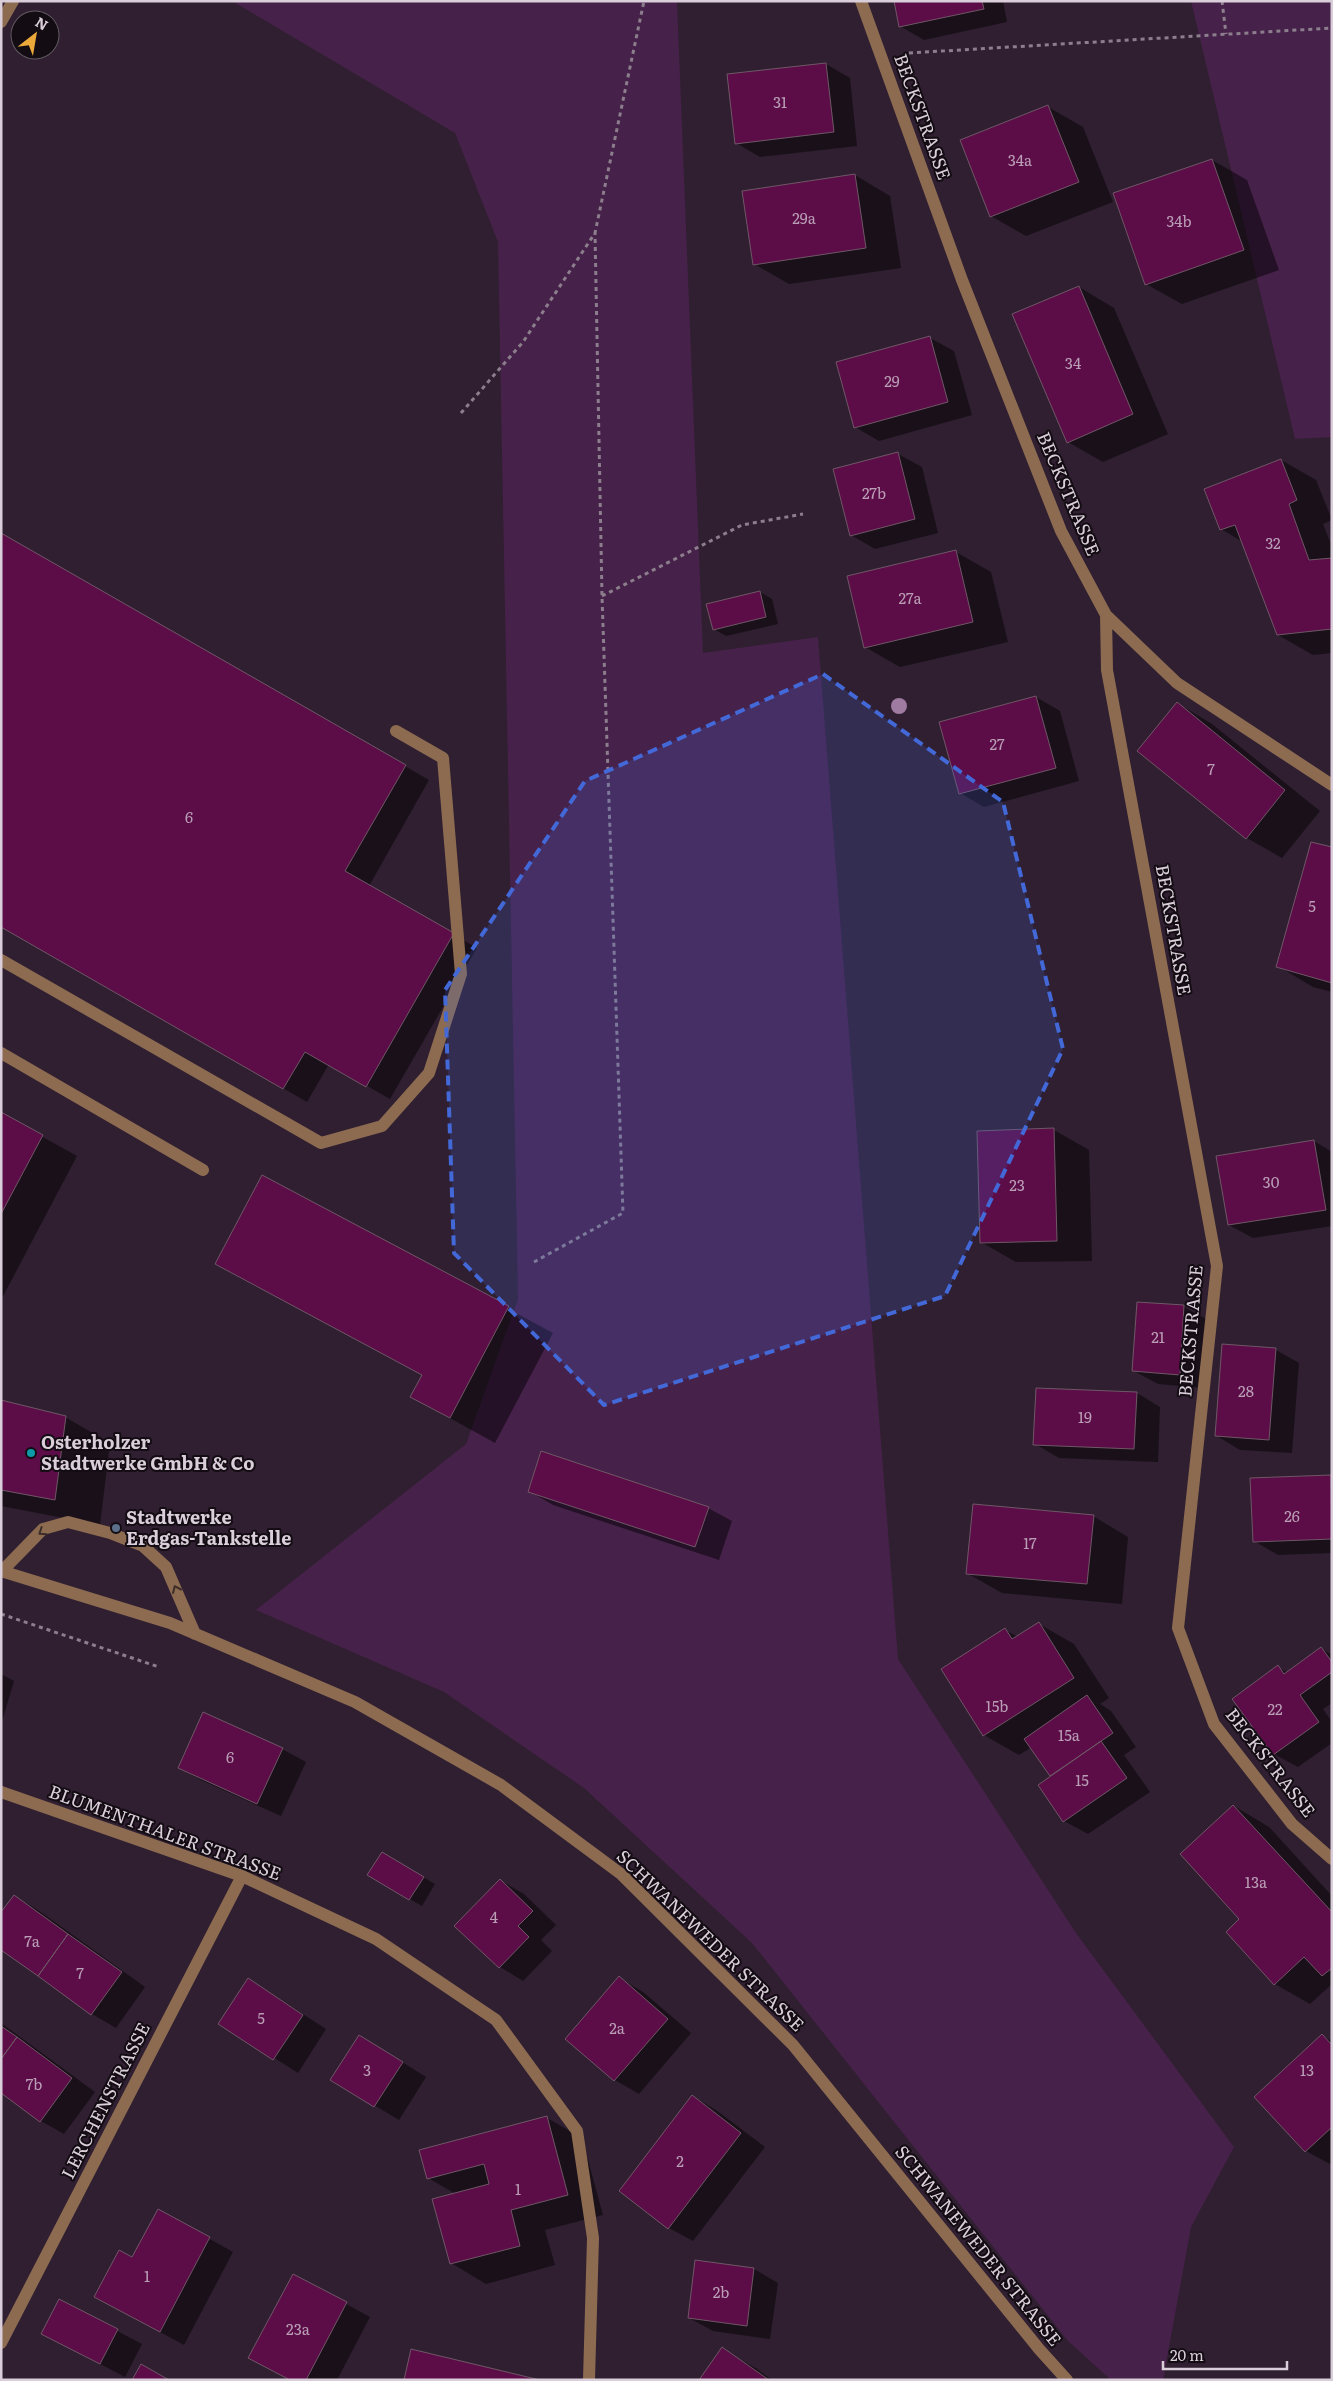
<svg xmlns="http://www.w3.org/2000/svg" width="1333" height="2381" font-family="Literata,serif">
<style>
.green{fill:#462149}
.shadow{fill:#0007}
.building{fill:#5c0d48;stroke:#6f5766}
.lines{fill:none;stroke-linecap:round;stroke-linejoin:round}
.path{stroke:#8c7e8c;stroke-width:3;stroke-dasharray:4 4;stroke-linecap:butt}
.minor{stroke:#8c6b51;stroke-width:12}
.tree{fill:#9f7aa1}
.oneway{stroke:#3d2d29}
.marked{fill:#4368d8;fill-opacity:0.2;stroke:#4368d8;stroke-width:4;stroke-dasharray:10 6;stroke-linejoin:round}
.culture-dot{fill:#0f9aa8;stroke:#130c13;stroke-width:2}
.service-dot{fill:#5c6f8a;stroke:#130c13;stroke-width:2}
.labels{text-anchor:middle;stroke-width:4;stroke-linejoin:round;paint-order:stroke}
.number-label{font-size:15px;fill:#ba9eb5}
.street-label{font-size:18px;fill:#d9ced9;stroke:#130c13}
.poi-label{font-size:18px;font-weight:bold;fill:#d9ced9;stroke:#130c13;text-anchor:start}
</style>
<rect width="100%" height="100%" fill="#2f1f30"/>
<path class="green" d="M232,1h445l26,652 115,-16 80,1022 178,274 158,214 -43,80 -28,153h-52l-43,-39 -316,-398 -168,-155 -140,-96 -188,-82 210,-166 52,-145 -20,-1057 -43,-109z
M1191,1h141v436l-37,2z"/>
<path class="shadow" d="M895,1h108l4,21 -83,18 -24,-14z
M826,64l24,14 7,68 -97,11 -24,-14z
M1048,107l35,20 30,75 -87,34 -35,-20z
M1212,160l35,20 32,90 -97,34 -36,-20z
M855,175l35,21 11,72 -112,16 -35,-20z
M1079,287l35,21 54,126 -65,28 -35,-20z
M930,338l24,13 18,64 -93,26 -24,-14z
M898,454l24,13 16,66 -63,16 -24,-14z
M1281,460l35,20 16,40 -9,4 9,23v106l-19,2 -35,-20 -35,-93 -22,-13z
M1,535l428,245 -60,106 108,62 -87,151 -61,-35 -22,38 -306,-176z
M956,552l35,20 17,70 -108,25 -35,-20z
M760,592l12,7 6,25 -52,12 -12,-7z
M1036,697l24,14 19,70 -95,26 -24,-14z
M1177,703l35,21 108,87 -38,47 -35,-20z
M1332,849v143l-19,-5 -35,-21z
M1,1114l76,42 -76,144z
M1054,1130l35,20 3,111 -76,1 -35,-20z
M1314,1141l18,11v74l-79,12 -24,-13z
M263,1177l290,156 -58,110 -83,-46 16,-21 -168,-89v2l-44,-25z
M1184,1307l24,13 -5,68 -45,-4 -24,-13z
M1276,1350l23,13 -7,90 -52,-3 -23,-14z
M1137,1393l23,14 -2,55 -99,-4 -24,-14z
M1,1402l64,15 45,26 -10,82 -99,-19z
M1331,1476l1,77 -54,2 -24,-14z
M529,1491l179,17 24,13 -13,39 -166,-55z
M1093,1516l35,21 -6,67 -120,-11 -35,-20z
M1039,1624l35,20 35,54 -9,6 11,7 25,36 -12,8 26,37 -62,42 -24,-13 -13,-45 -19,-29 -13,8 -35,-20 21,-105 13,7z
M1322,1649l10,6v48l-9,6 9,13v21l-34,24 -24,-13 4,-87 10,6z
M1,1674l13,7 -13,44z
M282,1749l24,13 -25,54 -78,-35 -24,-13z
M1234,1806l35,21 63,69v88l-22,20 -35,-20 -34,-65z
M382,1853l53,31 -13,22 -53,-31z
M500,1880l24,14 32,31 -15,15 11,11 -29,30 -23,-14 -44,-41z
M14,1896l24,14 107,77 -29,41 -24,-14 -91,-66z
M619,1978l24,14 48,41 -52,61 -24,-14 -48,-41z
M249,1979l77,50 -28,44 -78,-50z
M1,2023l94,69 -31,42 -23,-13 -40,-29z
M1322,2036l10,5v122l-2,1 -24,-13z
M383,2050l43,27 -27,43 -67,-40z
M692,2096l24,14 49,37 -72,94 -24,-13 -48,-37z
M547,2118l35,20 21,77 -58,15 10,35 -69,19 -35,-21 5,-69 -28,-16z
M158,2210l75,42 -49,93 -64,-35 12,-51z
M754,2269l24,14 -8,56 -57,-8 -24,-13z
M293,2275l77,42 -33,63h-47z
M60,2301l82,43 -17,33 -82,-43z
M722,2349l35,20 15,11h-71z"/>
<path class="building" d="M894,1h88l2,8 -85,18z
M826,63l8,69 -99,12 -8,-70z
M1048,105l31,77 -89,35 -30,-77z
M1212,159l32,91 -99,35 -32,-92z
M855,174l11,74 -113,17 -11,-74z
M1079,286l54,128 -66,29 -55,-129z
M930,336l18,66 -94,26 -18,-66z
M898,452l17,67 -65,17 -17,-67z
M1281,459l16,41 -8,4 20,56 23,-2v71l-55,6 -42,-110 -15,5 -16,-41z
M1,533l405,232 -61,106 109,62 -88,154 -61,-35 -22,37 -282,-162z
M956,550l17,72 -109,26 -17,-72z
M760,591l6,26 -53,13 -7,-26z
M1036,696l20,72 -97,26 -20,-72z
M1177,702l108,88 -39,49 -109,-88z
M1311,842l21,5v136l-56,-16z
M1,1112l42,23 -42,79z
M1054,1128l3,113 -77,2 -3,-112z
M1314,1140l12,70 -98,15 -12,-69z
M262,1175l247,131 -59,112 -40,-21 12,-22 -207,-111z
M1137,1302l47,3 -4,70 -48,-4z
M1222,1344l54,4 -7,92 -54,-4z
M1036,1388l101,4 -3,57 -101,-4z
M1,1400l65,16 -11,84 -54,-10z
M541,1451l168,56 -14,40 -167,-55z
M1331,1475l1,64 -79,3 -3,-64z
M973,1504l121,11 -7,69 -121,-10z
M1039,1622l35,56 -91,58 -42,-67 64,-41 7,11z
M1321,1647l11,15v10l-32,23 19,27 -46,33 -41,-56 46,-34 6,9z
M1087,1695l26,38 -63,43 -26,-37z
M203,1712l80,36 -26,56 -79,-36z
M1101,1741l26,37 -64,44 -25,-37z
M1233,1805l99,107v56l-10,8 -18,-19 -30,28 -48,-53 13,-13 -59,-65z
M382,1852l42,25 -15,23 -42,-25z
M500,1879l33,32 -15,15 11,11 -30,31 -45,-42z
M14,1895l54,39 -30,42 -37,-26v-38z
M68,1934l54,38 -31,43 -53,-39z
M619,1976l49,43 -54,62 -49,-42z
M248,1978l55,37 -30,45 -55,-36z
M1,2026l16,11 -16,22z
M1322,2034l10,11v82l-27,25 -51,-55z
M359,2035l44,27 -29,45 -44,-27z
M17,2037l55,41 -32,44 -39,-29v-34z
M692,2095l49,38 -73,96 -49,-38z
M547,2116l21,79 -57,15 9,36 -70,18 -18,-65 57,-15 -5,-20 -57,15 -8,-29z
M158,2209l52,28 -50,95 -66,-35 25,-47 13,7z
M695,2260l59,8 -7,58 -59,-8z
M293,2274l54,28 -41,78h-16l-42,-22z
M59,2299l59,30 -18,35 -59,-30z
M722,2347l47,33h-70z
M411,2349l129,31h-136z
M141,2364l28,16h-37z"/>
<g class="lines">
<path class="path" d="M1222,1l4,33
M909,53l423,-25
M461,413l62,-71 72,-109 49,-232
M602,596l140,-71 61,-11
M534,1262l89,-49 -21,-617 -7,-363
M1,1614l158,53"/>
<path class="minor" d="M861,1l101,279 99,251 45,84 1,55 110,596 -39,362 36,96 78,100 40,35
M1,22l12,-21
M1106,615l71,68 155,102
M1,960l320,183 61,-17 47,-53 32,-99 -18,-216 -47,-27
M1,1053l202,117
M1,1571l169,52 185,79 146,83 120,89 172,171 246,304 28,31
M2,1571l41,-42 25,-7 42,11 33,13 23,21 29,67
M1,1792l241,84 134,63 120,81 81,111 16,107 -4,142
M1,2343l241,-467"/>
</g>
<circle class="tree" cx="899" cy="706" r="8"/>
<defs><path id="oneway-chevron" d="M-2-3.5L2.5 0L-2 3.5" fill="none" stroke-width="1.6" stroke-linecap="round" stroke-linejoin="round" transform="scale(1.25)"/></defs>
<g class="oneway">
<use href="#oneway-chevron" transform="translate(42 1532) rotate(146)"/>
<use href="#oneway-chevron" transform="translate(176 1589) rotate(-114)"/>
</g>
<path class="marked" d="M823,674l180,128 60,247 -118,247 -341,109 -150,-152 -9,-263 140,-209z"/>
<circle class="culture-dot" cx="31" cy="1453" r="5"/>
<circle class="service-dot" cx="116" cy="1528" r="5"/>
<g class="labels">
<g class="number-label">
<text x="780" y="108">31</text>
<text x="1020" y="166">34a</text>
<text x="804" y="224">29a</text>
<text x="1179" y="227">34b</text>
<text x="1073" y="369">34</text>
<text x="892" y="387">29</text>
<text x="874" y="499">27b</text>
<text x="1273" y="549">32</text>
<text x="910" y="604">27a</text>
<text x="997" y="750">27</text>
<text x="1211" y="775">7</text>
<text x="189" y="823">6</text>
<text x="1312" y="912">5</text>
<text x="1271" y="1188">30</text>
<text x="1017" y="1191">23</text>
<text x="1158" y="1343">21</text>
<text x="1246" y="1397">28</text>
<text x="1085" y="1423">19</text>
<text x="1292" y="1522">26</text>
<text x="1030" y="1549">17</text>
<text x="997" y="1712">15b</text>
<text x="1275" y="1715">22</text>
<text x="1069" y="1741">15a</text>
<text x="230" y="1763">6</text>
<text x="1082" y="1786">15</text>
<text x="1256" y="1888">13a</text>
<text x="494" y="1923">4</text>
<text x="32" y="1947">7a</text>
<text x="80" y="1979">7</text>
<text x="261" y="2024">5</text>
<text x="617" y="2034">2a</text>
<text x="367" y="2076">3</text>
<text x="1307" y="2076">13</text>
<text x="34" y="2090">7b</text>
<text x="680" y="2167">2</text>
<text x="518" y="2195">1</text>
<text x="147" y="2282">1</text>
<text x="721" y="2298">2b</text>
<text x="298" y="2335">23a</text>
</g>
<g class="street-label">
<text transform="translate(922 117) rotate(70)" y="6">BECKSTRASSE</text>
<text transform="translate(1068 494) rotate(67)" y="6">BECKSTRASSE</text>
<text transform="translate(1173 930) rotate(80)" y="6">BECKSTRASSE</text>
<text transform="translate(1191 1331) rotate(-85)" y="6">BECKSTRASSE</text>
<text transform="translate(1270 1763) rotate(52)" y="6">BECKSTRASSE</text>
<text transform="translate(165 1833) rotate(20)" y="6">BLUMENTHALER STRASSE</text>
<text transform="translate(710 1941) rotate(44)" y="6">SCHWANEWEDER STRASSE</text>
<text transform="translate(106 2101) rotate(-63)" y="6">LERCHENSTRASSE</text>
<text transform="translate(978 2246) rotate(51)" y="6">SCHWANEWEDER STRASSE</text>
</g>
<g class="poi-label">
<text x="41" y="1449">Osterholzer<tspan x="41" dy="21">Stadtwerke GmbH &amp; Co</tspan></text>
<text x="126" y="1524">Stadtwerke<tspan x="126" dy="21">Erdgas-Tankstelle</tspan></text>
</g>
</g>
<rect width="1333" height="2381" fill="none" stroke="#d9ced9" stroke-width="5"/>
<g transform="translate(35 35) rotate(31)"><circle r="24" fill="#130c13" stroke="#625a62"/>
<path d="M0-4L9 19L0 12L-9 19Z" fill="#eba939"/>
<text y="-8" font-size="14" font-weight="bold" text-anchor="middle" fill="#d9ced9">N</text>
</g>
<path d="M1163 2361v8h124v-8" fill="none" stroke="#d9ced9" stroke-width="2.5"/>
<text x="1170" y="2361" font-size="15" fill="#d9ced9" stroke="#130c13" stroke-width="4" paint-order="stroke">20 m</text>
</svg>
